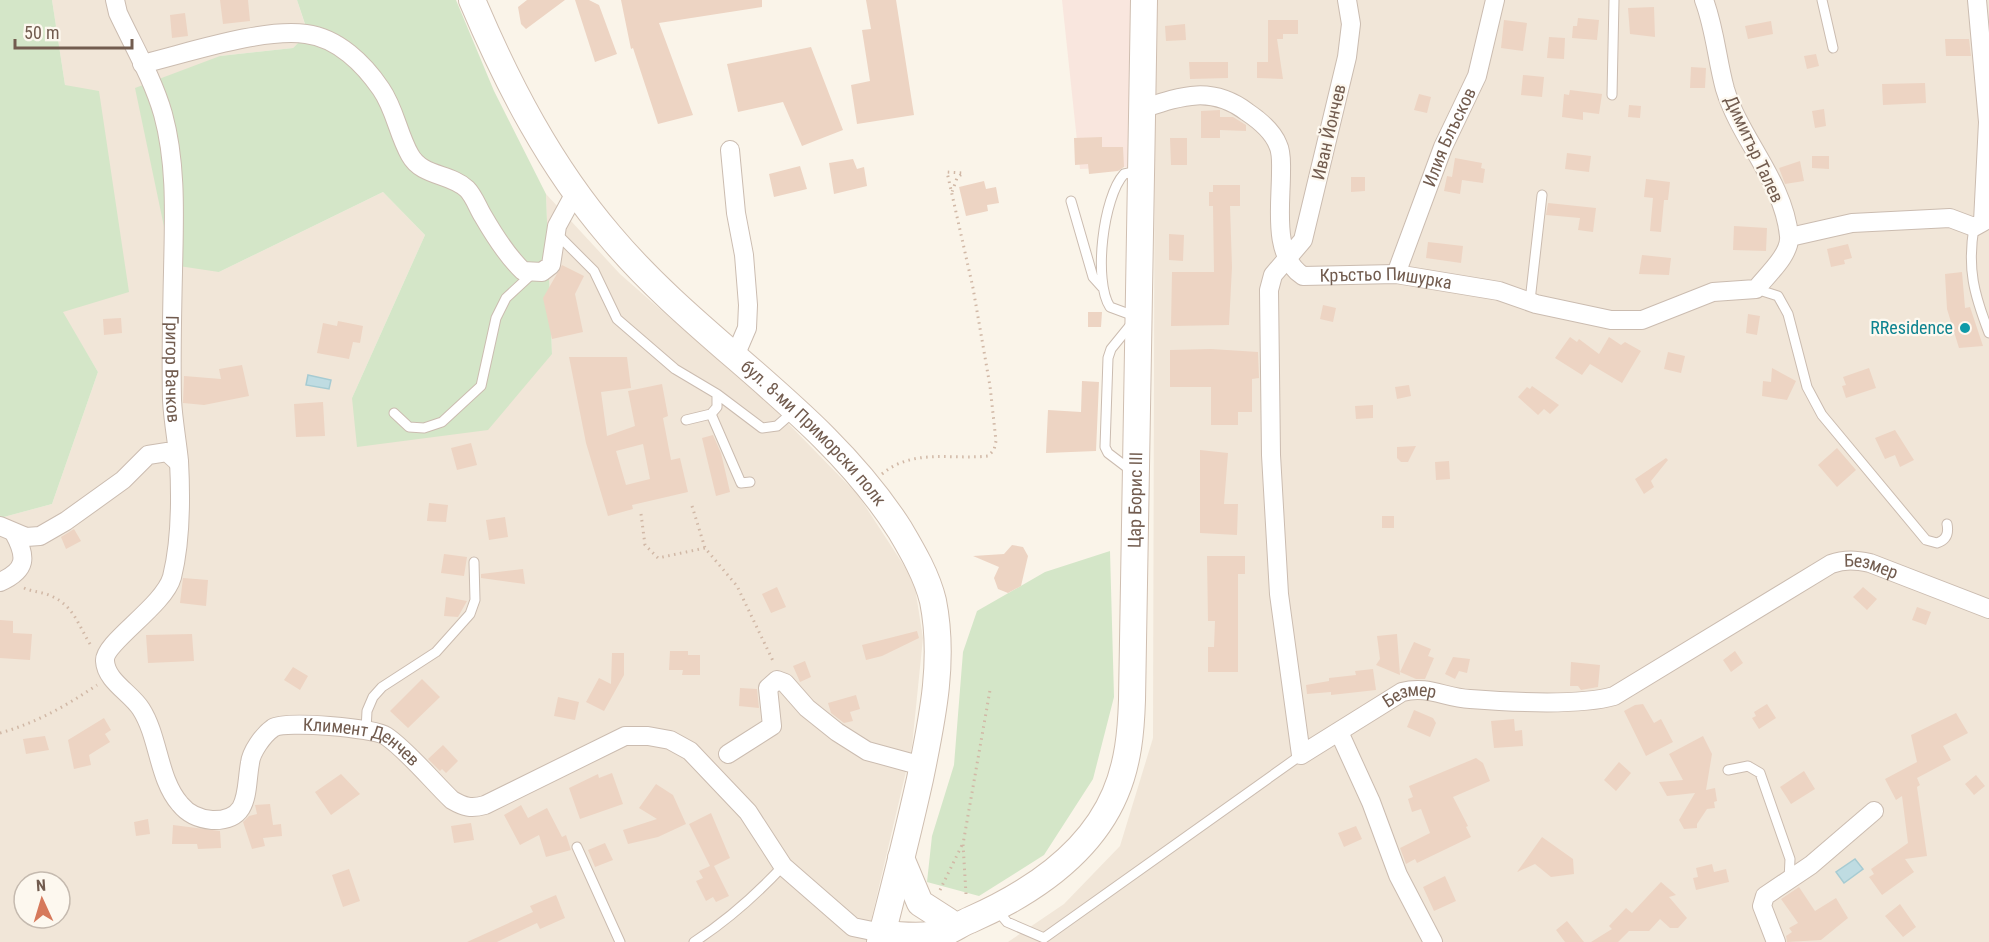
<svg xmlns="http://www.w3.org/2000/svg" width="1989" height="942" font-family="'Roboto Condensed',sans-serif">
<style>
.residential{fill:#f1e6d8;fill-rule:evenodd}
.commercial{fill:#f9e6de}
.green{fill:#d4e6c8}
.water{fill:#bfdce2;stroke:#a6cbd2;stroke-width:1.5}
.building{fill:#edd4c3;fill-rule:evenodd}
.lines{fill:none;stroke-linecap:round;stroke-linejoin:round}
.lane-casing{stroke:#cbbcb0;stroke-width:11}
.street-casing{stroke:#cbbcb0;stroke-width:20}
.secondary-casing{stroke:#cfbeb0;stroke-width:28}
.path{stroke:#d1b8a6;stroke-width:3;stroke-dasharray:1.5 4.5;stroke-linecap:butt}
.lane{stroke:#fff;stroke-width:9}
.street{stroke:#fff;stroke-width:18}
.secondary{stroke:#fff;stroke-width:26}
.culture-dot{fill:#0f9aa8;stroke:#fdf8ef;stroke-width:2}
.labels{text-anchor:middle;stroke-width:4.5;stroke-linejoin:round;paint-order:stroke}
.street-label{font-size:18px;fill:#725c4f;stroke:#fdf8ef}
.culture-label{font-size:18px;fill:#0d838f;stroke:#fdf8ef;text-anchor:end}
</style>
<rect width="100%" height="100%" fill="#faf4e9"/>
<path class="residential" d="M52,0h245l11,34 -15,14 -73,8 -1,216 164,-80 42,43 -73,163 200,-44 -6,-160 74,80 157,138 81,83 56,86 9,57 -11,108 -46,196h-866v-424l52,-14 46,-132 -36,-60 3,-227zM24,882h36v36h-36z
M1155,0h834v942h-981l56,-38 56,-58 33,-108z"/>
<path class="commercial" d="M1062,0h73l-4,167 -51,2z"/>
<path class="green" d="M0,0h52l13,85 34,6 30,201 -66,20 35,60 -46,132 -52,14z
M297,0h159l38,91 52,103 6,160 -64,76 -131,17 -5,-49 73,-163 -42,-43 -164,80 -47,-7 -37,-177 85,-32 73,-8 15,-15z
M1110,551l4,146 -21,82 -49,76 -65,41 -52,-14 5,-46 22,-71 9,-113 14,-41 68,-39z"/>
<path class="water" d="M308,375l23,5 -2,9 -23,-4z
M1855,859l8,10 -19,14 -8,-11z"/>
<path class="building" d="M220,0h28l2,21 -27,3z
M527,0h38l-39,29 -5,-5 -3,-17z
M575,0h14l10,5 18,49 -22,8z
M621,0h141v7l-103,16 34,92 -35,9 -25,-76 -2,1z
M866,0h30l18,115 -57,9 -6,-39 19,-4 -8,-51 9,-1z
M1654,7l1,30 -25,-3 -2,-26z
M185,13l3,23 -16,2 -2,-23z
M1578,18l21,2 -2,20 -25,-2 1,-12h4z
M1268,20h30v14h-15v5h-6l6,40 -26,-1v-16h11z
M1504,20l23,3 -4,28 -22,-3z
M1771,21l2,13 -25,5 -3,-13z
M1185,24l1,16 -20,1 -1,-15z
M1549,37l16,1 -1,21 -17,-1z
M1945,39h24l2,17h-25z
M811,47l32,83 -41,16 -19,-44 -45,10 -11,-48z
M1816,54l3,12 -12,3 -3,-13z
M1189,62h39v16l-38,1z
M1691,67l15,1 -1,20h-15z
M1523,75l21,2 -2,20 -21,-2z
M1925,83l1,20 -43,2 -1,-21z
M1570,90l32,4 -3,20 -16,-2v8l-21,-3 2,-23 5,1z
M1419,94l12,3 -4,16 -13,-3z
M1629,105l12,1 -1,12 -12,-1z
M1824,109l2,17 -11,2 -3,-17z
M1220,110v7h13l13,8v6l-26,-1v8h-19v-27z
M1102,137v10h21l1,20 -6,4 -29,3 -1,-10 -13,1 -1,-27z
M1170,138h17v27h-16z
M1567,153l24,3 -2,16 -24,-3z
M1812,156h17v13l-17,-1z
M1455,158l27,5 -1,5 4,1 -2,14 -21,-3 -2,14 -16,-3 3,-15 5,1z
M853,159l4,10 7,-2 3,19 -33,8 -5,-31z
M1800,161l4,20 -19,3 -6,-16z
M800,166l7,23 -33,8 -5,-23z
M1351,177h14v14l-14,1z
M1646,179l24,3 -2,18h-4l-3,32 -11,-1 3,-33 -9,-1z
M984,181l2,8 10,-2 3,16 -12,2 1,6 -22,5 -7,-29z
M1213,185h27v21h-10l2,61 -3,58 -58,1 1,-54h42l-1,-66h-4v-14h4z
M1548,203l48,5 -3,24 -15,-2 2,-12 -34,-3z
M1734,226l33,2 -1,23 -33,-1z
M1169,234l15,1 -1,26 -14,-1z
M1428,242l35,4 -2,17 -35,-5z
M1848,244l4,14 -8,2 1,4 -14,3 -4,-18z
M1642,255l29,3 -2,17 -30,-1z
M562,265l22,11 -9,18 8,38 -31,7 -9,-41z
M1962,272l3,36 5,-1 13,39 -24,2 -12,-39 -2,-35z
M1323,305l13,3 -3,14 -13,-3z
M1088,312h14l-1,15h-13z
M1748,314l12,2 -3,19 -11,-2z
M121,318l1,15 -18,2 -1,-16z
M338,321l25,5 -3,17 -7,-1 -4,17 -32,-6 6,-30 14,3z
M1570,337l7,5 2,-3 20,15 10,-17 12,8 4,-3 16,9 -19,32 -32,-19 -8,11 -27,-17z
M1211,349l47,3 1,26 -7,1v33h-14v13h-27v-38h-41v-37z
M1668,352l17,4 -4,17 -17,-4z
M569,357h58l4,31 -30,4 6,44 28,-10 -7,-35 34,-7 6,32 -5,2 8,42 9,-2 8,34 -56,13 1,4 -25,7 -22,-73zM643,444l7,35 -24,6 -10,-34z
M242,365l7,31 -45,9 -21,-2 1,-27 37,3 -2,-10z
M1772,368l24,13 -9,19 -25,-4 1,-15 8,1z
M1869,368l7,20 -30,10 -4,-12 4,-1 -3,-8z
M1082,381l17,1 -3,69 -50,2 2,-43 33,2z
M1409,385l2,11 -14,3 -2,-12z
M1532,386l27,19 -9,9 -6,-5 -6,6 -20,-18 9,-10 3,2z
M323,402l2,34 -29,1 -2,-33z
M1373,405v13l-17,1 -1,-13z
M1895,430l19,30 -14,7 -5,-12 -10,4 -10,-21z
M713,435l8,18 9,39 -14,4 -14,-58z
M471,443l6,22 -20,5 -6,-22z
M1416,446l-8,16h-7l-4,-4v-11z
M1837,448l19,22 -19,17 -19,-22z
M1200,450l28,3 -4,51h14l-1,31 -37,-2z
M1666,458l2,2 -17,21 3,6 -10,7 -9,-15z
M1449,461l1,18 -14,1 -1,-18z
M429,503l19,2 -2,17 -19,-1z
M1382,516h12v12h-12z
M505,517l3,20 -19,3 -3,-20z
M74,529l7,12 -15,8 -5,-12z
M1012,545l11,2 5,9 -7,30 -13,7 -10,-4 -4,-11 5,-11 -26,-11 31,-2z
M444,554l23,3 -3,19 -23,-3z
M1207,556h38v18h-7v98h-30v-25h6l1,-26h-7z
M523,569l2,15 -44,-6v-4z
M183,578l25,2 -2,26 -26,-3z
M777,587l9,20 -15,6 -9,-19z
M1863,587l14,12 -10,11 -14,-13z
M446,597l21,4 -9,16 -14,-1z
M1917,607l14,5 -5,13 -14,-5z
M0,620l13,1v12l19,1 -2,26 -30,-2z
M917,631l2,7 -37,18 -16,4 -4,-15z
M192,634l2,27 -46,2 -2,-28z
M1397,634l3,41 -24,-10 4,-6 -3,-23z
M1414,642l17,7 -3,7 6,2 -9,21h-9l-16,-7z
M670,651h18v4h12v20h-18l1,-5h-14z
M1735,651l8,12 -12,9 -8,-12z
M612,653h12v22l-20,36 -18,-9 13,-24 12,6z
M1453,657l17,2 -3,14 -8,-2 -4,8 -10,-5z
M805,661l6,16 -11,5 -7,-16z
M1571,662l29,3 -2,22 -17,3 -3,-4h-8z
M293,667l15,9 -8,14 -16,-10z
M1373,669l3,21 -45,5v-3l-24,2 -1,-9 23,-4v-3l27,-3 -1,-4z
M422,679l18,18 -32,31 -18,-17z
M740,688l17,1 2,19 -20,-2z
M856,695l4,14 -10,3 3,9 -9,2 -13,-10 -3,-10z
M558,697l21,5 -4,18 -21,-4z
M1643,704l11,19 7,-4 12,23 -27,14 -22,-45 11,-6z
M1767,704l9,14 -17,11 -7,-11 4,-2 -2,-4z
M1414,710l19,8 3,5 -6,14 -23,-10z
M1956,713l12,20 -25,13 8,14 -34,18 3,7 -3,2 10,69 -22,3 9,13 -32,23 -13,-18 5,-3 -3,-5 37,-26 -6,-47 -6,4 -11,-21 32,-17 -6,-27z
M104,718l7,12 -6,4 5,8 -21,13 2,10 -17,4 -6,-29z
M1514,719l1,12 7,-1 1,16 -29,2 -3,-27z
M45,736l4,14 -23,4 -3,-15z
M1703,736l9,18 -6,36 9,-2 2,13 -3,1 1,6 -8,1 -10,15v4l-13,1 -5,-9 16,-27 -28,3 -8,-14 24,-2 -14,-26z
M443,745l15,16 -12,12 -4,-4 -2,2 -12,-12z
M1476,758l7,5 7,18 -37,16 15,29 -2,1 5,10 -54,26 -2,-4 -9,5 -6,-16 30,-15 -9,-24 -9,3 -4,-13 5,-2 -4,-11z
M1619,762l12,11 -15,18 -12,-11z
M1804,771l11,18 -24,15 -11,-17z
M612,773l11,31 -43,15 -11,-31 29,-14 1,4z
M341,774l19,20 -29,21 -16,-23z
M1976,775l9,11 -11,9 -9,-11z
M656,784l17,11 13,29 -28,13 -30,7 -5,-14 34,-11 -18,-11z
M270,804l3,21 8,-1 1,12 -19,2 2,8 -13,3 -9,-27 6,-6 8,-2 -2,-9z
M521,805l7,13 19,-10 15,29 4,-2 5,15 -25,7 -7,-22 -19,10 -16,-30z
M711,813l19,45 -16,8 15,30 -13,6 -3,-5 -7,4 -10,-20 7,-3 -4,-7 11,-5 -21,-42z
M148,819l2,15 -14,2 -2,-14z
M471,823l3,17 -20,3 -3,-17z
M173,825l47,6 1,17 -23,1 -1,-5h-25z
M1356,826l6,13 -18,8 -6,-14z
M1542,837l31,22 1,15 -23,3 -16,-13 -18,8z
M605,843l8,17 -18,7 -7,-17z
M1712,864l2,8 12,-3 3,13 -33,8 -3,-12 5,-1 -2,-9z
M349,869l11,32 -17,6 -11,-32z
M1445,876l11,25 -22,10 -11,-24z
M1661,882l15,13 -7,2 18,21 -9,10h-8l-10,-9 -11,12h-20l-11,11h-27l21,-13 -3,-3 17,-18 6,5z
M1799,887l16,24 21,-13 12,20 -27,22 -34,2 -1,-6 6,-4 -3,-4 9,-5 -17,-24z
M556,895l9,23 -25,11 -3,-6 -40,19h-30l66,-30 -3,-6z
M1900,904l16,23 -13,10 -18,-21z
M1567,921l17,21h-19l-9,-12z"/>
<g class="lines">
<g class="lane-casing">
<path id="lane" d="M1822,0l11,48
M1612,95l2,-95
M1071,201l22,76 9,10
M1974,227c-7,42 0,67 15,106
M557,234l37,37 23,48 58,50 42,25v13l-6,7 -25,6
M1756,289l22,7 10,18 19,73 15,28 104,125 11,3c9,-3 12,-9 10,-19
M1530,301l12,-106
M717,394l45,34 15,-2 16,-14
M394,413l15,14 15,1 18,-6 39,-36 15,-68 10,-20 27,-25
M711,414l30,69 9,-1
M1133,472l-25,-19 -3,-6 3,-89 3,-9 26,-32 -27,-10c-17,-26 -7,-110 14,-133l14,-3
M366,730l1,-19 6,-14 9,-10 54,-35 34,-38 5,-14 -1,-38
M1728,770l20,-4 12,7 30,86 -1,21
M577,847l43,95
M997,910l10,12 37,16 257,-183
M694,942c34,-22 61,-46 89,-76"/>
</g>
<g class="street-casing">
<g id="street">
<path id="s1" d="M115,0l3,13c15,32 35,66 45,101 14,51 11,105 10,158 -1,42 -2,85 -1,128 1,20 5,41 7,61 2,37 2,80 -7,116 -8,29 -69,66 -67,84 1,20 26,32 36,48 18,28 17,70 39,95 8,10 20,15 32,16 39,1 33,-30 38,-57 1,-11 13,-28 23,-35 12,-8 101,0 113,8 21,14 47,46 66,64 12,7 19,9 33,5l140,-69h23l22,4 20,11 58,61 35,54 70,61 29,6"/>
<path id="s2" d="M1347,0l4,24 -4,33 -44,183 -30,35 -4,15 2,165 8,139 22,161 101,-63c26,-7 43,6 68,7 39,3 109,7 144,-3l217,-132c14,-5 25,-4 39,-1l119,46"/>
<path d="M142,64c46,-11 119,-36 164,-30 32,4 58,30 75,55 14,20 17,45 29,66 12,22 40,18 57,34 7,7 11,19 16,27 11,19 24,40 40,55l19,1 9,-7 6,-39 18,-33"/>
<path id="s3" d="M1142,109c39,-13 69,-24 105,3 12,8 26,20 31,33 4,8 3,19 3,28 0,33 -9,83 22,103l93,-2 103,17 37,13 75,16h31l71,-28 43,-3c11,-14 35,-35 33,-53 -5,-54 -49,-97 -64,-147 -8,-29 -10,-60 -21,-89"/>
<path d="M730,150l6,63 8,42 4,50 -1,23 -12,28"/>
<path d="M1790,237l62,-14 98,-5 24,9 9,-5 5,-100 -11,-122"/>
<path id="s4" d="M1396,274l47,-127 34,-71 18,-76"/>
<path d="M0,526l26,11 14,-1 26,-15 57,-41 25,-25 19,-3 12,11"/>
<path d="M0,582c27,-12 27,-25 14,-49"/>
<path d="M1339,732l32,70 27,73 35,67"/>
<path d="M728,754l44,-28 -4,-38 9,-8 8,3 22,25 30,24 30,19 55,15"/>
<path d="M1776,942l-14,-36 3,-10 46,-31 63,-54"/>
</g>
</g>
<g class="secondary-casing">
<g id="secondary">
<path id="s5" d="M472,0c36,85 78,166 138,236 89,106 215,176 290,294 13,22 27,46 33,71 12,60 -1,119 -13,178 -12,54 -26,109 -40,163"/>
<path d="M901,858l19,45 28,18"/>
<path id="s6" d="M882,933c21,3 43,5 64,-1 8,-3 16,-9 24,-12 59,-26 119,-65 145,-126 13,-30 16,-62 17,-94l12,-700"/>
</g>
</g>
<path class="path" d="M882,474c31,-26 70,-14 106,-18l6,-6 2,-9 -6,-55 -17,-98 -26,-116 16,1 -6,5 -5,14
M692,506l13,42 32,38 37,77
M641,514l4,31 13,13 47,-10
M24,588c9,4 19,4 27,8 24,10 28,32 41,51
M0,733c36,-10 66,-27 97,-48
M940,890l22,-45
M966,894l-3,-50 27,-154"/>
<use href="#lane" class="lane"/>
<use href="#street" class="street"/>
<use href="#secondary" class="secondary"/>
</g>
<circle class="culture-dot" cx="1965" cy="328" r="6"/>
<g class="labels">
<g class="street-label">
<text transform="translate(1329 132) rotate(-77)" y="6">Иван Йончев</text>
<text dy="6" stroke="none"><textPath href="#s4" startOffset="147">Илия Блъсков</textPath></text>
<text transform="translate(1754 149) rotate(65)" y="6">Димитър Талев</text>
<text dy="6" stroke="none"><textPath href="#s3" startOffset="378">Кръстьо Пишурка</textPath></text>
<text dy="6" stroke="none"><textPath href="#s1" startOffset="380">Григор Вачков</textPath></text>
<text dy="6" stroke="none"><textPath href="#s5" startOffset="558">бул. 8-ми Приморски полк</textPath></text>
<text dy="6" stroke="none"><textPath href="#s6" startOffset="584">Цар Борис III</textPath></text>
<text dy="6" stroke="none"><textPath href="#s2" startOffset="1402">Безмер</textPath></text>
<text dy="6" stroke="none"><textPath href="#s2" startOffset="900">Безмер</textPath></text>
<text dy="6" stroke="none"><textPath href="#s1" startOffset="1114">Климент Денчев</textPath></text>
</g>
<g class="culture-label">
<text x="1953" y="334">RResidence</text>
</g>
</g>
<g transform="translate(42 900) rotate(356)"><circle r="28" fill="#fdf8ef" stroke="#c5baaf" stroke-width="1.5"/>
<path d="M0-4.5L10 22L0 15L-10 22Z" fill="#d6795b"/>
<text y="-9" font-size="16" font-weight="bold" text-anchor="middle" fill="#725c4f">N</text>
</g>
<path d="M15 39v9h117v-9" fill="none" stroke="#725c4f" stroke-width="3"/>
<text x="24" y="39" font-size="18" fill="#725c4f" stroke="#fdf8ef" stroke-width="4.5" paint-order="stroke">50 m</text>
</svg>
